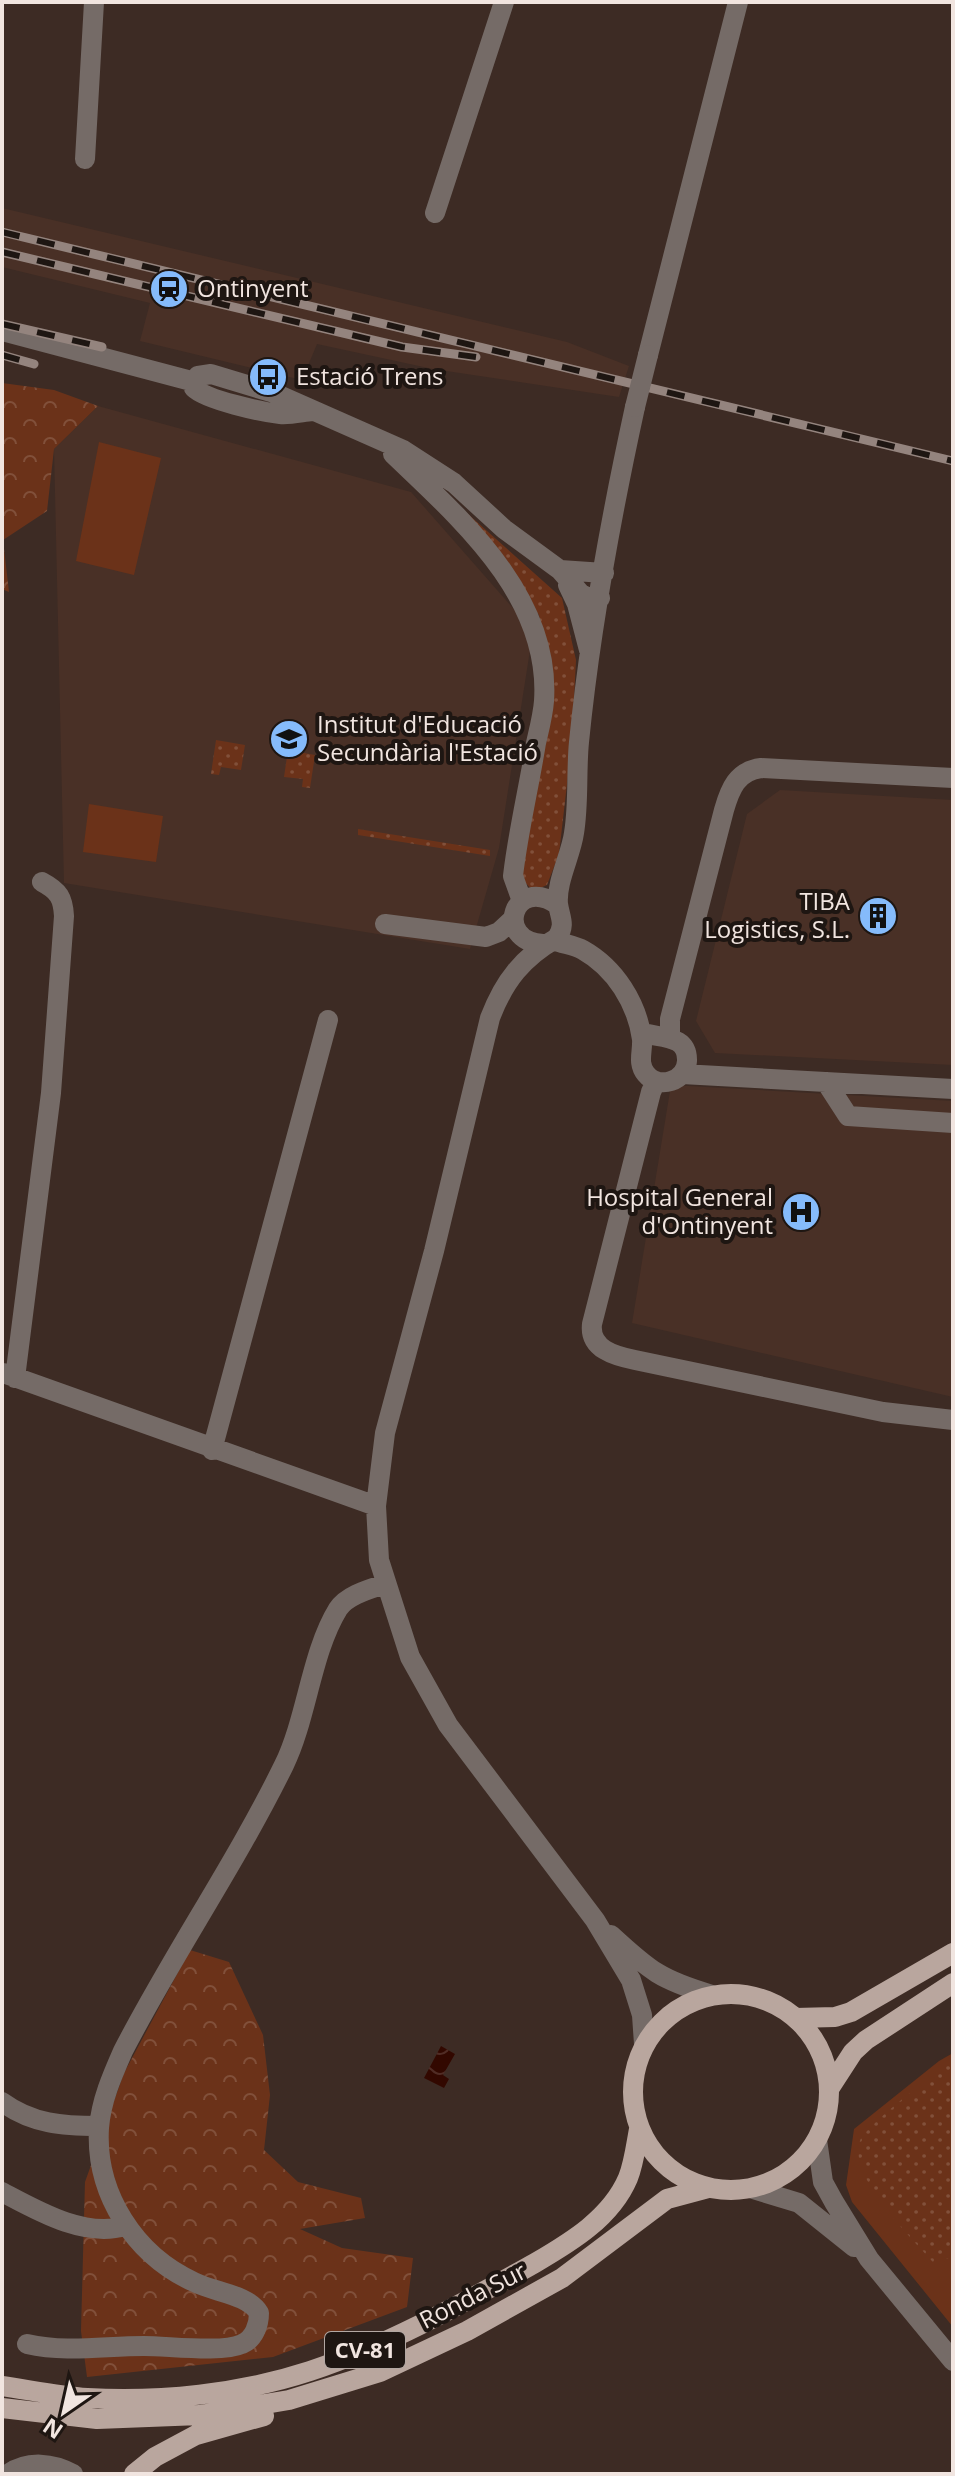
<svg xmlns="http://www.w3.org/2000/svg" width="955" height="2476" font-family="'Open Sans',sans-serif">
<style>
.built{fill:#493026}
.green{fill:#6b3219}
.forest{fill:url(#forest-crowns)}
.garden{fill:url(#garden-dots)}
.water{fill:url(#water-waves)}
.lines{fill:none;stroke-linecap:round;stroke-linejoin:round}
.minor{stroke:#756b67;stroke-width:20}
.major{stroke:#b9a69e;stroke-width:20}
.rail-casing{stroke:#94847e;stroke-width:9}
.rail{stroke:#1e1612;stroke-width:6;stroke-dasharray:18;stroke-linecap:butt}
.minor-bridge{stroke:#756b67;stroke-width:20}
.labels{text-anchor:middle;stroke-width:8;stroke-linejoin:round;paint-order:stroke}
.shield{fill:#1e1612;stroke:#b2a7a2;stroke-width:2}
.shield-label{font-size:22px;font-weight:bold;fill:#f1e5e0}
.poi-label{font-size:24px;fill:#f1e5e0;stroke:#1e1612;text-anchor:start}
.street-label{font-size:24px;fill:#f1e5e0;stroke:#1e1612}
</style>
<defs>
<pattern id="forest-crowns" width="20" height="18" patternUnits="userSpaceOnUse" patternTransform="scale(2)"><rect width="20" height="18" fill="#6b3219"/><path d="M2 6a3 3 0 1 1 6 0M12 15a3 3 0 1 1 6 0" fill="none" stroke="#81503a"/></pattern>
<pattern id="garden-dots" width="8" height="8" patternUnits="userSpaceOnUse" patternTransform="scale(2)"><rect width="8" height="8" fill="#6b3219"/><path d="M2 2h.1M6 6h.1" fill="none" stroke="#81503a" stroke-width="1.8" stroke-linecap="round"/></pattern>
<pattern id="water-waves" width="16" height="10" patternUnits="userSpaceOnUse" patternTransform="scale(2)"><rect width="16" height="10" fill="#320800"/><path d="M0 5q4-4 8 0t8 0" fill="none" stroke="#502c25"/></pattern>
</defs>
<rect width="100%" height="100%" fill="#3d2b24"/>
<path class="built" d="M2,208l565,134 62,24 -10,31 -186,-28 -116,-25 -15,36 -162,-39 10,-38 -148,-36z
M98,406l313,86 122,139 -34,217 -29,101 -406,-66 -10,-434z
M780,790l173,10v265l-238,-12 -19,-32 51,-207z
M671,1085l282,16v296l-321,-74z"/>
<path class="green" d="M99,442l62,16 -27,117 -58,-14z
M89,804l74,12 -7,46 -73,-10z
M953,2053v274l-101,-125 -6,-17 8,-56 85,-68z"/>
<path class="forest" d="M2,383l52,7 44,16 -44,43 -7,62 -44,29 6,52 -7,-3z
M190,1950l39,12 34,73 7,60 -6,55 34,32 63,16 4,20 -65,11 42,19 71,10 -6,49 -134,50 -186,20 -6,-46 4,-149 39,-109z"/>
<path class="garden" d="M449,497l113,101 14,62 -4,80 -13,114 -12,31 -14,6 -10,-11v-20l31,-166 -15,-79z
M216,740l29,5 -4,25 -20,-3 -2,8 -8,-1z
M288,750l27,5 -5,33 -8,-1 1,-8 -19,-2z
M358,829l132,21v6l-132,-21z
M953,2059v197l-18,8c-22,-25 -88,-88 -75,-123 7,-17 75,-67 93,-82z"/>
<path class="water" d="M441,2046l14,8 -12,21 6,4 -5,9 -20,-10z"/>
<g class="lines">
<path class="minor" d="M85,159l9,-157
M435,213l69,-211
M2,331l193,51
M648,355l90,-353
M635,407c-24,110 -45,223 -56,335 -3,30 0,61 -5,91 -3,22 -18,49 -16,71 2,14 8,20 -1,34 -34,19 -53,43 -67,80l-56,233 -49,182 -9,73 3,54 31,97 38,68 147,195 36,60 11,35 2,29
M312,411c-10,1 -22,4 -32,3 -18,-2 -74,-14 -86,-26l4,-12 13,-2 63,19 129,57 51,33 50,46 56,41 21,24 14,7 5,-3
M393,454c69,66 158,143 151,247 -1,14 -5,29 -8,42 -7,44 -18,89 -23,133l9,25
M560,570l44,3
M568,585l9,19 12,46
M385,924l101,13 13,-5 14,-13
M554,940c9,4 20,5 29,10 32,18 54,53 59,89 1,13 -5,24 4,35 13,16 40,7 41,-13 1,-28 -30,-22 -46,-29
M543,944c-50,-3 -30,-70 15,-39
M670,1037v-18l54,-209c6,-21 13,-39 37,-42l192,10
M682,1074l271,15
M656,1081l-5,11 -59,232c-3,25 23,32 43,36l248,52 70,8
M826,1082l22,34 105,7
M3,1373l373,133
M15,1378l36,-285 13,-177c-1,-18 -5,-25 -22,-34
M212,1450l116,-430
M611,1935c39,36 50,45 101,60
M2,2102c30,22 61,24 97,24
M817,2140l6,42 11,20 35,57 84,102
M753,2189l46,14 55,44
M2,2192c36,19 82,46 123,34
M27,2344c40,9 77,2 117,2 25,0 78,7 98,-2 12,-5 17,-19 17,-31 -11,-19 -46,-21 -65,-31 -59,-27 -99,-88 -95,-154 2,-27 13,-52 24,-77 50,-97 113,-188 161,-286 23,-47 27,-112 54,-156 9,-14 32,-20 47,-25
M8,2474c20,-14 45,-11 65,0"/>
<path class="major" d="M633 2092a98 98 0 1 1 196 0a98 98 0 1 1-196 0Z
M795,2018l40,-1 16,-5 102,-59
M829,2089l24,-37 13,-12 87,-57
M2,2386c28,4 57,10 85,12 73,4 153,-4 223,-27 79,-26 153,-68 225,-108 36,-21 76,-45 93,-85 6,-15 8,-33 11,-49
M2,2408l95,11 103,-4 89,-15 91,-28 87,-41 95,-53 105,-79 41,-11
M134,2474l21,-17 41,-22 68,-19"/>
<g class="rail-casing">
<path id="rail" d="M2,232l951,229
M2,252l400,95 74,10
M2,324l100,23
M2,355l32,9"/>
</g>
<use href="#rail" class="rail"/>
<path class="minor-bridge" d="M635,407l13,-52"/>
</g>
<defs>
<g id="station-disc" transform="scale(2)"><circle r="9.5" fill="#85bbfb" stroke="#1e1612"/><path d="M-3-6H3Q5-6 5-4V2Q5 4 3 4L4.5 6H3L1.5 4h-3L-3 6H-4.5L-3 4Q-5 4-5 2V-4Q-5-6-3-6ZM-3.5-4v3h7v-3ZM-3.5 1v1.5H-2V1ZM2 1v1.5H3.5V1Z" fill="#111"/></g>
<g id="bus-disc" transform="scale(2)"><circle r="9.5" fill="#85bbfb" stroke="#1e1612"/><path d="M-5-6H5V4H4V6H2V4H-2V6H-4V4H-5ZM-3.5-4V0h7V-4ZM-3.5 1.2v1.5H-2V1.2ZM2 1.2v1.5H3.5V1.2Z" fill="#111"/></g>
<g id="school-disc" transform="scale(2)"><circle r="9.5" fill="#85bbfb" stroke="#1e1612"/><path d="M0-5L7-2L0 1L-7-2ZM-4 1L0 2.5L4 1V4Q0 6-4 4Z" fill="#111"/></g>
<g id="building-disc" transform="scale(2)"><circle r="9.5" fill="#85bbfb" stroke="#1e1612"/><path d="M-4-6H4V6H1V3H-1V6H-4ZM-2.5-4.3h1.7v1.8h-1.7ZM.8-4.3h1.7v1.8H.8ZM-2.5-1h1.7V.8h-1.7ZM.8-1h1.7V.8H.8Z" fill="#111"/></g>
<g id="hospital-disc" transform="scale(2)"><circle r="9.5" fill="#85bbfb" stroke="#1e1612"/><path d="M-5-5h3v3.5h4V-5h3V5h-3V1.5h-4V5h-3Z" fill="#111"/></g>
</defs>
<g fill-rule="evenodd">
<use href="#station-disc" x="169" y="289"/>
<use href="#bus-disc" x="268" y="377"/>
<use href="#school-disc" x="289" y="739"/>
<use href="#building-disc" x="878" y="916"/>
<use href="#hospital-disc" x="801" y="1212"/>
</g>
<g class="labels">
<rect class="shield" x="325" y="2332" width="80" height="36" rx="6"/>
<g class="shield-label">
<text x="365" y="2358">CV-81</text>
</g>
<g class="poi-label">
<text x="197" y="297">Ontinyent</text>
<text x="296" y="385">Estació Trens</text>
<text x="317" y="733">Institut d'Educació<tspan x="317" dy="28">Secundària l'Estació</tspan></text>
<text x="850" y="910" text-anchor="end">TIBA<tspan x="850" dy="28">Logistics, S.L.</tspan></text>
<text x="773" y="1206" text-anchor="end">Hospital General<tspan x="773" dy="28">d'Ontinyent</tspan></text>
</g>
<g class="street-label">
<text transform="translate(473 2296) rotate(-27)" y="8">Ronda Sur</text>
</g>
</g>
<rect width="955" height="2476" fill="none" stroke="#f1e5e0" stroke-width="8"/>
<g transform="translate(64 2412) rotate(214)" stroke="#1e1612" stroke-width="6" paint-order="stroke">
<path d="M0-6L14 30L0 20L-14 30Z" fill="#f1e5e0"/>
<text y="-12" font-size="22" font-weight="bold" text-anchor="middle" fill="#f1e5e0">N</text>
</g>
</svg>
